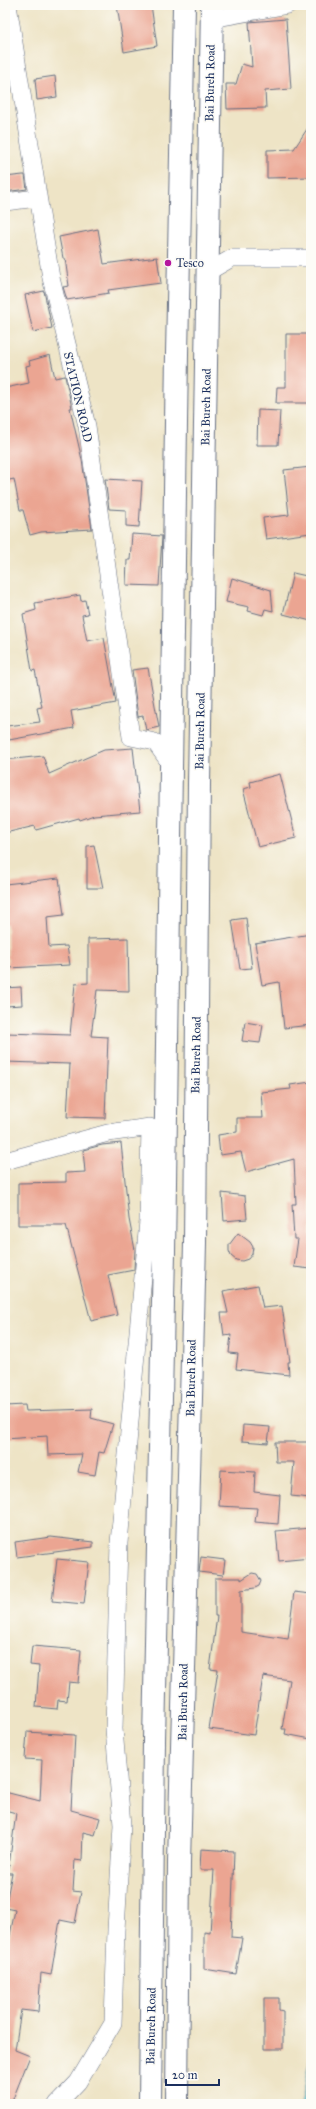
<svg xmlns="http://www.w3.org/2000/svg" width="316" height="2109" font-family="'IM FELL Great Primer',serif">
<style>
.water{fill:url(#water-ripples);stroke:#3a7a98}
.building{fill:#eba592}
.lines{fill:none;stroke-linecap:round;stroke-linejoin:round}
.minor-casing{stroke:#656e82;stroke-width:18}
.trunk-casing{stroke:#656e82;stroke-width:24}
.minor{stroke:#fff;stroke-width:17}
.trunk{stroke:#fff;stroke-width:22}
.poi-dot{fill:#b5179e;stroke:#fdfcf7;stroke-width:1.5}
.labels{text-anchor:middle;stroke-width:3.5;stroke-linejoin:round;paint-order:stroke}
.street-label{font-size:12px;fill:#1b2f5e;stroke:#fdfcf7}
.poi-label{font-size:12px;fill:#1b2f5e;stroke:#fdfcf7;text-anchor:start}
</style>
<defs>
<pattern id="water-ripples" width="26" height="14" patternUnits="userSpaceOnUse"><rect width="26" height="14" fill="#59c5d2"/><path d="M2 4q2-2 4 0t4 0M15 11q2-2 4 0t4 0" fill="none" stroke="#49a0ae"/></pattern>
</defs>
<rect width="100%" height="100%" fill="#fdfcf7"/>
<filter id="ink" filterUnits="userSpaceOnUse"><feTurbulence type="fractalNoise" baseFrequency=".025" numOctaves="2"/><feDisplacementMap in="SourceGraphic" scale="8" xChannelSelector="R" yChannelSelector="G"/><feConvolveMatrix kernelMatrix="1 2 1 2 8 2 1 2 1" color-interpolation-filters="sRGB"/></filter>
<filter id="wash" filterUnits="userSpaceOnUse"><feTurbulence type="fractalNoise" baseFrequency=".012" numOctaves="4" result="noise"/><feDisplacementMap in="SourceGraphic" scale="16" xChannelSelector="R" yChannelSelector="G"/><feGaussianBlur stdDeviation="0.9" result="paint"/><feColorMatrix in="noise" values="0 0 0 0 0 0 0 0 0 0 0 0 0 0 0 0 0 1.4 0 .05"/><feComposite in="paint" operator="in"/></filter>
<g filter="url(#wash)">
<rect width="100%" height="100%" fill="#eee4c6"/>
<path class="water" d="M311,2058v46h-10z"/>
<g id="blocks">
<path class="building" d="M117,5h34l6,41 -33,6z
M286,19l5,70 -26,2 1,17 -39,1 -1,-25h10l6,-20 10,3 -3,-45z
M55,76l2,21 -20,3 -2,-21z
M311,123v54l-44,1v-28l27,-1z
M23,175h2l2,14 -22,3v-15z
M98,229l6,35 53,-7 4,26 -53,7 1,3 -42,7 -4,-13 6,-1 -4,-28h-2l-4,-21z
M44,291l8,37 -19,4 -8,-37z
M286,334h25v69h-35l1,-16h9z
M50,355l5,23 10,-2 7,32h-2l12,52 10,69 -51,3 -11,3 -7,-25h-3l-6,-31 -9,2v-93l24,-5 -3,-17 4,-1 -1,-4z
M258,410l22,1 -2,34h-21z
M311,467v66l-45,6 -3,-21 26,-3 -5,-45z
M105,479l37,2 -3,46 -13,-1v-16l-17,-1z
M132,534l30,2 -3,50 -33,-1 1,-25h3z
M293,573l18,4v44l-28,-7z
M232,578l39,12 2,21 -8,-2 -2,6 -15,-4 1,-4 -23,-5z
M80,595l1,6 4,-1 3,14 -6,1 5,26 17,-3 12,65 -45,8 3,17 -65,12 -2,-14 33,-4 -3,-14 5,-1 -7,-37 -3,1 -9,-57 13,-4 -1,-7z
M148,668l11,59 -13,3 -3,-14 -5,1 -6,-47z
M133,748l7,63 -46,4 -14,5 -1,-2 -43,12 -1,-4 -30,7v-73l38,-4 6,18 55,-24z
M280,774l16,64 -38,9 -15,-58 8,-2 -1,-5z
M94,845l9,43h-16v-42z
M59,878l5,37 -17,2 2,30 18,-1 3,19 -62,3 -1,-44h-2v-40z
M246,918l6,50 -12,1 -8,-49z
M311,934v91l-27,3 -5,-46 -17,3 -7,-42z
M128,938l1,53 -32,-1 -6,46 17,1 -3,81 -38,-1 3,-53 -65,-2 1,-29 64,2 5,-51 13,-1v-44z
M21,987l1,18 -16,1 -1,-18z
M245,1022l18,3 -3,18 -18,-2z
M311,1082v187l-17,-2 4,-28h-4l-2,-35h4l-2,-45 -48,13 -5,-20 -21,3 -2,-20 19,-3v-14h26l-2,-26 30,-3 -1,-4z
M121,1143l8,76 6,31 -1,20 -26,5 9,40 -26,6 -25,-96h-48v-42l48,-1v-9l19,-1 -2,-22 19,-5z
M222,1193l23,3 2,23 -23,2z
M238,1233l12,9 3,5 -1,7 -4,5 -6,2 -6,-1 -5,-4 -2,-5v-6z
M258,1285l5,23 19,-2 8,56h-2l1,13 -53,-6 2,-15 -9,-1 2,-18 -7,1 -3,-23h7l-5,-22z
M25,1405l1,6 66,-2 -1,9 22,6 -9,29 -5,-1 -4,23 -17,-3 4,-18 -34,1 -1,-19 -42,3v-33z
M243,1425l27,2 -2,16 -26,-2z
M275,1442h36l-1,56 -19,-2 3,-34h-18z
M221,1470l34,2 -1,20 26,3 -2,29 -23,-2 2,-14 -38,-2z
M311,1528v30l-32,3 -3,-30z
M51,1537l42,5v5l-76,10 -2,-15z
M201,1557l24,3 -2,15 -24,-3z
M57,1559l32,3 -5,42 -32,-3z
M252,1573l5,1 4,7 -2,5 -4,2 -14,2v42l47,7 6,-47 17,2v145l-26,-5 1,-5h-4l8,-49 -27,-4 -9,59 -45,-6 9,-59 -8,-1 7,-53h-2v-38h26v2z
M32,1646l49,4 -3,33 -9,-1 -2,19 -9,-1 -1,9 -21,-2 3,-41 -9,-1z
M27,1732l48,3 -4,75 29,8 -5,17 -12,-3 -1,29 -7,-1 -2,31 8,1 -6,31 -15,-3 -9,55 -10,-2 -3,39 -17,-2 -6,40 15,6 -19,48h-6v-155l2,1 8,-40 -10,-2 7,-35h-4l8,-60 -11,-3v-18l35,9 2,-41 -17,-1z
M201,1849l33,2 -3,86 11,1 -6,36 -32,-5v-37l6,1 4,-63h-14z
M264,1998h15v12l4,1v38h-19z"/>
</g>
</g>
<g filter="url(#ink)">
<use href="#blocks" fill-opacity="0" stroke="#656e82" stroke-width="1"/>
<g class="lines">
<g class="minor-casing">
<path id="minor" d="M8,5l43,273 36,148 44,311 24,5 17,24
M212,19l76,-14
M5,202l32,-4
M206,273l26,-15h79
M5,1161l103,-28 42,-6 -2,94 -29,322 -5,186 8,96 -6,105 -3,93 -35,59 -21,22"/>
</g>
<g class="trunk-casing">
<path id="trunk" d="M150,2104l4,-363 10,-489 13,-898 7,-349
M177,2104l2,-241 16,-620 4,-459 13,-779"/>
</g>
<use href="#minor" class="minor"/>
<use href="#trunk" class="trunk"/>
</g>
</g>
<circle class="poi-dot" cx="168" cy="263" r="4"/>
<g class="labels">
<g class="street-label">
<text transform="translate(210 83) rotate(-89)" y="4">Bai Bureh Road</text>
<text transform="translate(78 397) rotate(77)" y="4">STATION ROAD</text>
<text transform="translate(206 407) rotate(-89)" y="4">Bai Bureh Road</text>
<text transform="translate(200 731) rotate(-89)" y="4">Bai Bureh Road</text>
<text transform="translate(196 1055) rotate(-89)" y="4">Bai Bureh Road</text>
<text transform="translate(191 1378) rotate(-89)" y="4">Bai Bureh Road</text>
<text transform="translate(183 1702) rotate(-89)" y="4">Bai Bureh Road</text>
<text transform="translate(151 2026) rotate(-89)" y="4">Bai Bureh Road</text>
</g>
<g class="poi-label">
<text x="176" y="267">Tesco</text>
</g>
</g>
<rect width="316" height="2109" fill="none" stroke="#fdfcf7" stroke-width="20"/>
<path d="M166 2079v6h53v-6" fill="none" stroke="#1b2f5e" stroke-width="2"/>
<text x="172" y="2079" font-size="12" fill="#1b2f5e" stroke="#fdfcf7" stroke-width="3" paint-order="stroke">20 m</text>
</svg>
